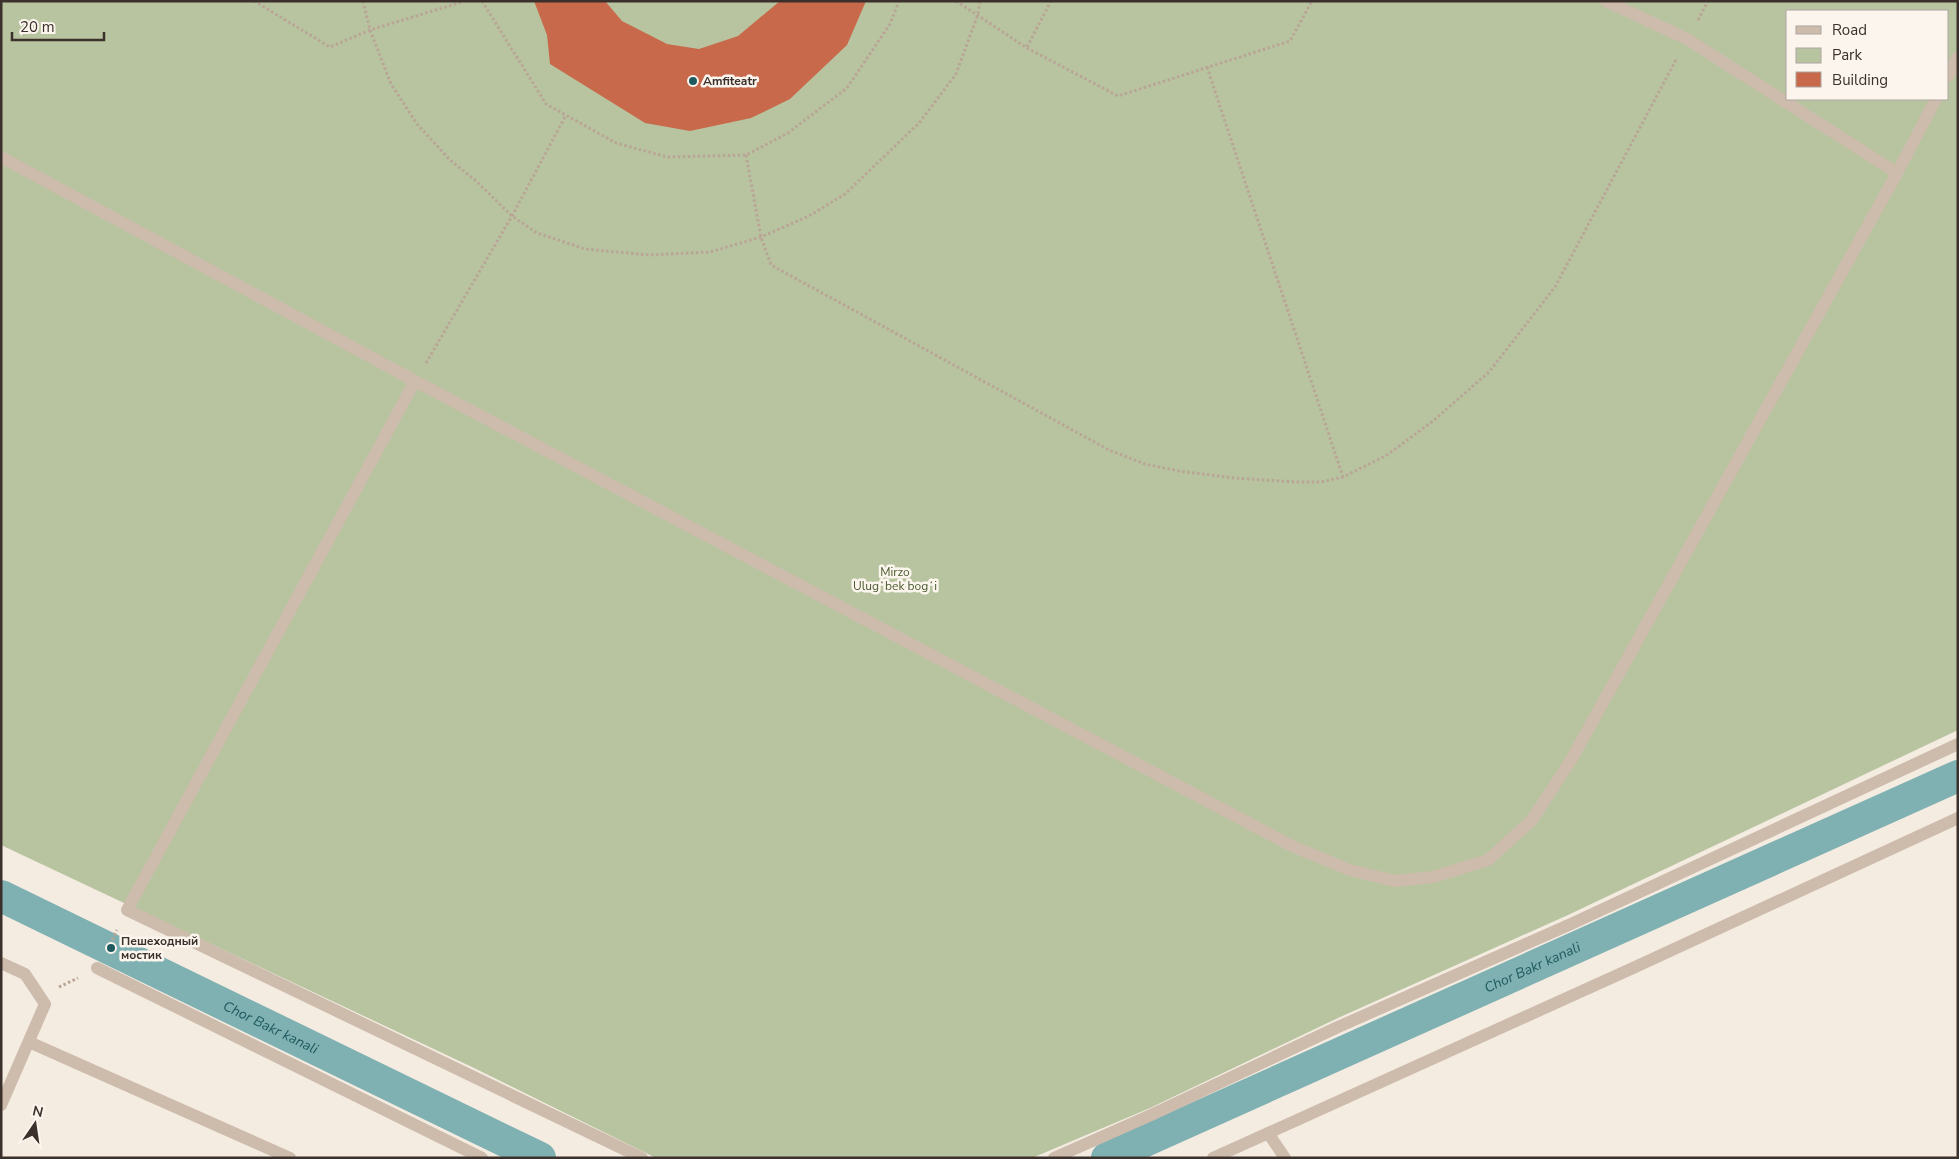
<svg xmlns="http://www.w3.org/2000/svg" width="1959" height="1159" font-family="'Nunito Sans',sans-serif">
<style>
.green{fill:#b8c4a0;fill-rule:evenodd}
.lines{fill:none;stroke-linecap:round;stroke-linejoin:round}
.canal{stroke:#7fb0b2;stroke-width:32}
.building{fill:#c8694b}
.path{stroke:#b9a596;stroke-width:3;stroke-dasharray:2.5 2.5;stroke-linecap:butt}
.minor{stroke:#cdbbac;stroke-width:12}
.poi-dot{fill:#1f5a5e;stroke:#fbf5ee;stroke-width:2}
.labels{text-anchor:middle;stroke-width:5;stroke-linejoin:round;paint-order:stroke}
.poi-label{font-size:12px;font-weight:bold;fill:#3b302b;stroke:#fbf5ee;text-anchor:start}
.park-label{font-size:12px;fill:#4a5a2e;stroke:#fbf5ee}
.water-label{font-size:14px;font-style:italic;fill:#1f5a5e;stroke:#fbf5ee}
</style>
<rect width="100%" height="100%" fill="#f4ebe1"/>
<path class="green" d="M1,1h1957v729l-390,185 -230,103 -188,90 -118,50h-376l-184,-91 -471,-222zM1788,11h160v88h-160z"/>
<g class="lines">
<g class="canal">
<path id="s1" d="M1,896l539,262"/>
<path id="s2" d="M1107,1158l851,-382"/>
</g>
</g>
<path class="building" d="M534,1h71l17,20 45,23 32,5 39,-13 42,-35h86l-19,44 -57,54 -39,19 -61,13 -45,-8 -95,-59 -3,-29z"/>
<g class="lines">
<path class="path" d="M254,1l76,46 40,-17 95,-29
M363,1l7,29 21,54 26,40 33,36 26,21 36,35 25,17 48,16 65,6 60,-3 51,-15 48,-21 36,-22 74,-71 37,-49 22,-60 2,-13
M482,1l64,103 70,39 51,14 79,-2 42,-22 59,-45 43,-64 9,-23
M956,1l71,47 91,48 172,-55 22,-40
M1698,20l10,-19
M1027,47l24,-46
M1207,67l136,410
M746,155l15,82 10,28 338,185 36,14 34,7 55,7 62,4h25l22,-5 44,-22 46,-34 56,-49 66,-85 122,-229
M426,363l86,-147 54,-101
M108,949l9,-19
M59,987l19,-9"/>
<path class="minor" d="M1606,1l81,38 210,134
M1948,76l10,-19
M1,157l414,224 877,465 58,24 45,11 38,-4 55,-17 44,-40 39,-60 326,-587 39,-74
M415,381l-288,529 515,248
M1,963l24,11 20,30 -44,101
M97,968l385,190
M29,1042l261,116
M1268,1133l17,25
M1054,1158l97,-43 187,-88 233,-103 387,-180
M1213,1158l420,-190 325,-150"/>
</g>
<g class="poi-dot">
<circle cx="693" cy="81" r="5"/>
<circle cx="111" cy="948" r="5"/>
</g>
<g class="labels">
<g class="poi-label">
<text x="703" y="85">Amfiteatr</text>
<text x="121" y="945">Пешеходный<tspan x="121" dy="14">мостик</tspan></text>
</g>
<g class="park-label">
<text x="895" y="576">Mirzo<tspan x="895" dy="14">Ulugʻbek bogʻi</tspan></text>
</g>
<g class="water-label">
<text dy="5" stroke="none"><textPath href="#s2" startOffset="466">Chor Bakr kanali</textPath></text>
<text dy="5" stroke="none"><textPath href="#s1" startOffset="300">Chor Bakr kanali</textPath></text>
</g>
</g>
<rect width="1959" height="1159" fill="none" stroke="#3b302b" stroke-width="5"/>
<rect x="1786" y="10" width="162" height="90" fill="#fbf5ee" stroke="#aea6a0"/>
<rect x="1796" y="26" width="25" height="8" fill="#cdbbac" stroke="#aea6a0"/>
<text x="1832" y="35" font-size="15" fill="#3b302b">Road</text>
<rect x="1796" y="48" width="25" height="15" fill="#b8c4a0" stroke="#aea6a0"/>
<text x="1832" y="60" font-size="15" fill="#3b302b">Park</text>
<rect x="1796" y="72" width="25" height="15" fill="#c8694b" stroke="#aea6a0"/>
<text x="1832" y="85" font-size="15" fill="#3b302b">Building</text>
<g transform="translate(35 1124) rotate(13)" stroke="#fbf5ee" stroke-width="4" paint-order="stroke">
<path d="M0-4L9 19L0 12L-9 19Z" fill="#3b302b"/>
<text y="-8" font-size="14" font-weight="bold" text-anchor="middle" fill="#3b302b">N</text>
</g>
<path d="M12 32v8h92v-8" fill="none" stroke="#3b302b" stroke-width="2.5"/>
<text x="20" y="32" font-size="15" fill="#3b302b" stroke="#fbf5ee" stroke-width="4" paint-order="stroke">20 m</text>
</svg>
